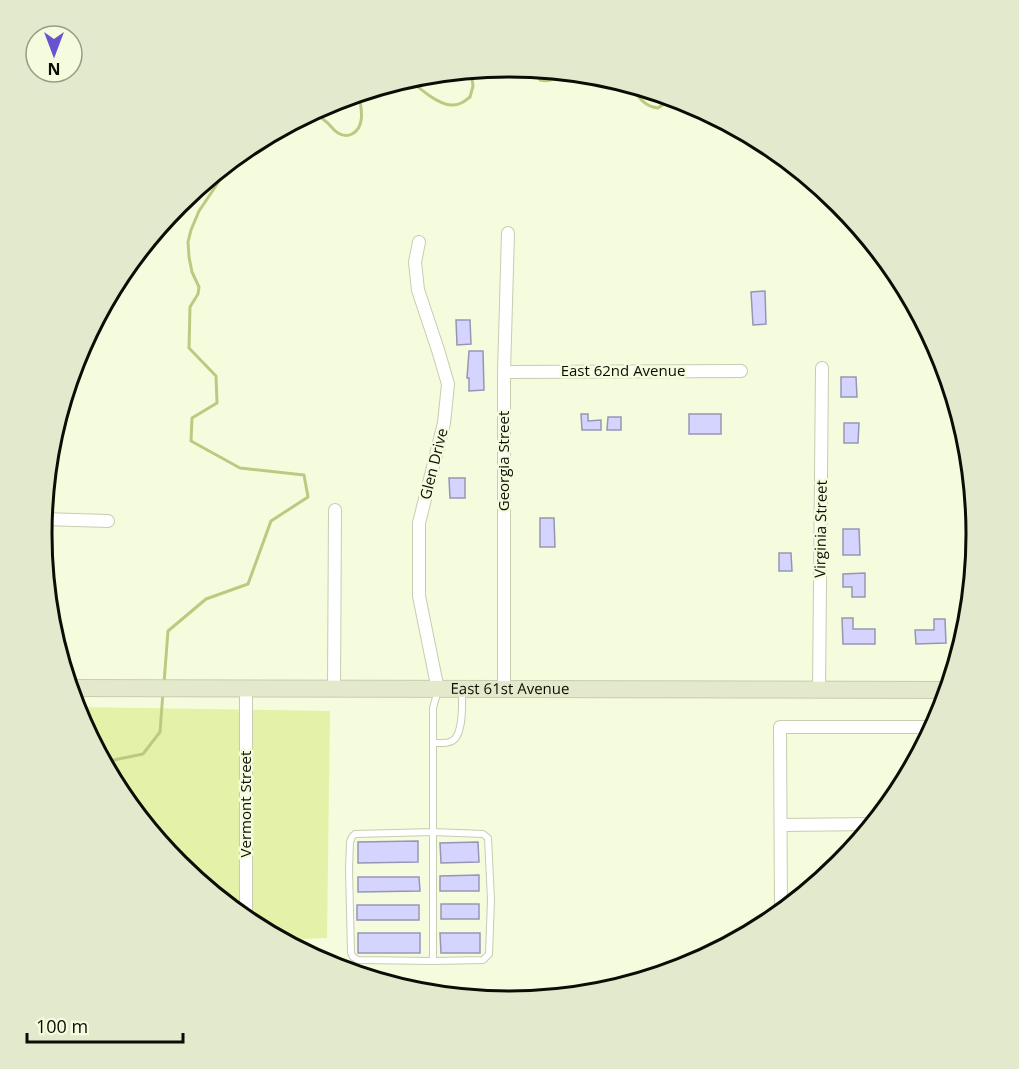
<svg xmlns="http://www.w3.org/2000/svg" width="1019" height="1069" font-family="'Open Sans',sans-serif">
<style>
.green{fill:#e3f2a8}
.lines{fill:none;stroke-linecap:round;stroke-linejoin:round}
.stream{stroke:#bbca80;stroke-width:3}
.building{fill:#d4d4ff;stroke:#9696b2;stroke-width:1.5}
.service-casing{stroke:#c6cdb0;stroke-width:8}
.minor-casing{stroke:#c6cdb0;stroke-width:14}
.secondary-casing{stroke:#c6cdb0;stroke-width:18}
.service{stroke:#fff;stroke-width:6}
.minor{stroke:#fff;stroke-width:12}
.secondary{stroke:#e4e9cb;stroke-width:16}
.labels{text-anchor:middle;stroke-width:5;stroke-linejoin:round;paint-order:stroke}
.street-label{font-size:15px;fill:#0b0d04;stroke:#f5fcdd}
.rim{fill:none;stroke:#0b0d04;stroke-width:3}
</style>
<rect width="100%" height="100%" fill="#f5fcdd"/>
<path class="green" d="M76,707l254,4 -3,227 -47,2 -31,-17 -70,-58 -58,-71 -44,-81z"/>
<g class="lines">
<path class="stream" d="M533,69l7,11c9,2 16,0 21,-8
M409,79c10,9 30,27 44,26 7,0 12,-4 17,-8l3,-11 -2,-15
M630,85c8,11 14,22 28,23l14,-10
M312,113c4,2 9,4 12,7 6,4 9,10 14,13 5,3 10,3 14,1 14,-7 9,-27 7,-40
M164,683l4,-52 38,-32 42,-15 23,-63 37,-24 -4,-22 -64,-7 -49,-27 1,-23 25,-15 -1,-27 -27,-28 1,-41 8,-13 1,-7 -7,-15 -3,-15 -1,-15 3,-12 8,-19 35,-52
M104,762l39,-8 17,-22 3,-40"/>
</g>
<path class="building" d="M765,291l1,33 -13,1 -2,-33z
M456,320h14l1,24 -14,1z
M469,351h14l1,39 -15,1v-13h-2z
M841,377h15l1,20h-16z
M581,414h7v7l13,-1v10h-19z
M689,414h32v20h-32z
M608,417h13v13h-14z
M844,423h15l-1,20h-14z
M449,478h16v20h-15z
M540,518h14l1,29h-15z
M843,529h16l1,26h-17z
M779,553h12l1,18h-13z
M865,573v24h-13v-10h-9v-13z
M842,618h11v11h22v15h-32z
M934,619h11l1,24 -30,1 -1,-14h19z
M418,841v21l-60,1v-21z
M478,842l1,20 -38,1 -1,-20z
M479,875v16h-39v-15z
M358,877h61l1,14 -62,1z
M441,904h38v15h-38z
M357,905h62v15h-62z
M358,933h62v20h-62z
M440,933h40v20h-39z"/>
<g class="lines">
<g class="service-casing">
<path id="service" d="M433,743c6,0 14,1 19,-2 12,-6 10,-39 10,-51
M433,961l50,-1 6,-6 2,-54 -3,-62 -5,-4 -50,-2 -78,2 -3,3 -2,5 -1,27 2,84 2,4 5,3 75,1v-253l5,-18"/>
</g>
<g class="minor-casing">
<path id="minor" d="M419,242l-4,20 3,28 20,60 10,34 -4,39 -25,100v73l19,94
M504,372l237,-1
M43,519l65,2
M974,561l1,-47
M334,689l1,-179
M504,690v-318l4,-139
M819,691l3,-323
M781,825l93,-1
M781,914l-1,-187h154
M246,920v-231"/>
</g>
<g class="secondary-casing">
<g id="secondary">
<path id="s1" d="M70,688l878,2"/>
</g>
</g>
<use href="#service" class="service"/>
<use href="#minor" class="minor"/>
<use href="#secondary" class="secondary"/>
</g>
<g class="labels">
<g class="street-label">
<text x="623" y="376">East 62nd Avenue</text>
<text transform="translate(504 461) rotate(-90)" y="5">Georgia Street</text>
<text transform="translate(434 464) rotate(-76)" y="5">Glen Drive</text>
<text transform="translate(821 529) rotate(-89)" y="5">Virginia Street</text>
<text dy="5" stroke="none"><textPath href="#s1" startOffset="440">East 61st Avenue</textPath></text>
<text transform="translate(246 804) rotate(-90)" y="5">Vermont Street</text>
</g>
</g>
<path d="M0 0H1019V1069H0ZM52 534a457 457 0 1 1 914 0a457 457 0 1 1-914 0Z" fill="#e2e9cc" fill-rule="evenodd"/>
<path class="rim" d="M52 534a457 457 0 1 1 914 0a457 457 0 1 1-914 0Z"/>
<g transform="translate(54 54) rotate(180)"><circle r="28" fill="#f5fcdd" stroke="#979c86" stroke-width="1.5"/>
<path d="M0-4.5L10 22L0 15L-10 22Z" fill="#6754ce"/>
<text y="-9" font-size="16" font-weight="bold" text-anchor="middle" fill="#0b0d04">N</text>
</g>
<path d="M27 1033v9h156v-9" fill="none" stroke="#0b0d04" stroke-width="3"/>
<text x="36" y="1033" font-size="18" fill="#0b0d04" stroke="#f5fcdd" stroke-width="4.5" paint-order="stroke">100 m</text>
</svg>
